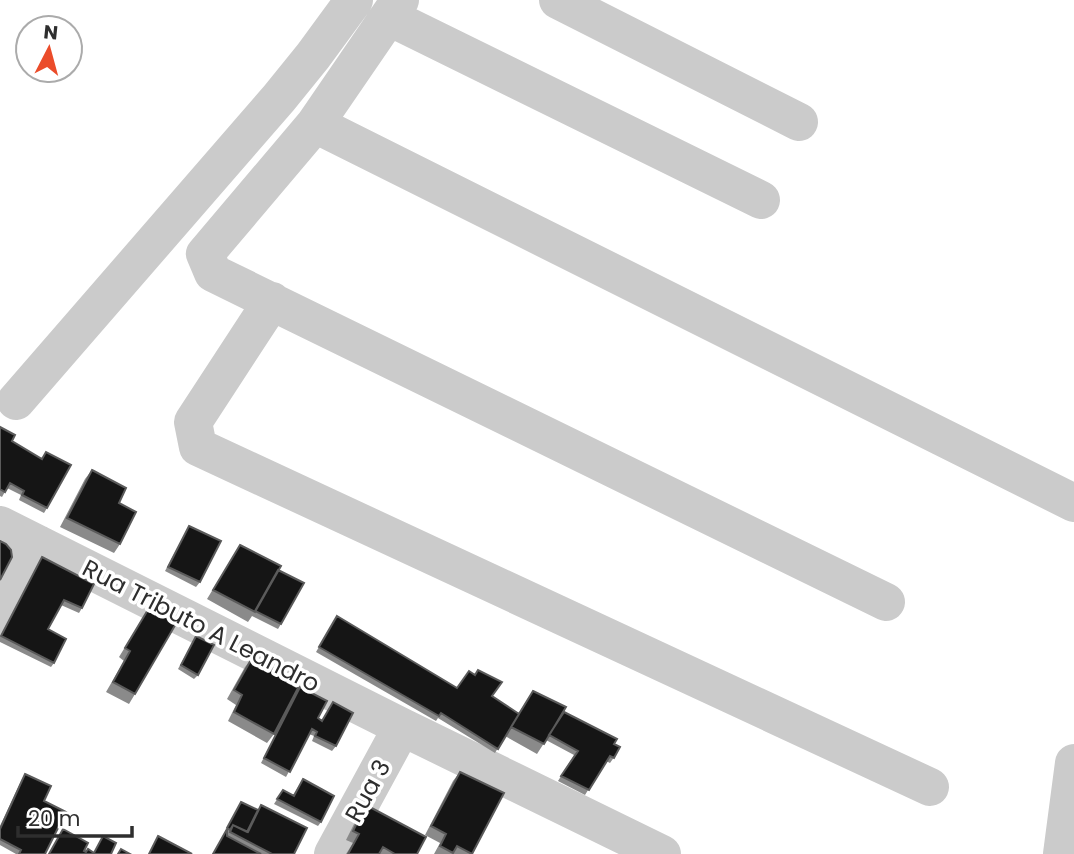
<svg xmlns="http://www.w3.org/2000/svg" width="1074" height="854" font-family="Poppins,sans-serif">
<style>
.lines{fill:none;stroke-linecap:round;stroke-linejoin:round}
.minor{stroke:#cbcbcb;stroke-width:38}
.wall{fill:#8a8a8a}
.building{fill:#151515;stroke:#5b5b5b;stroke-width:2}
.labels{text-anchor:middle;stroke-width:7;stroke-linejoin:round;paint-order:stroke}
.street-label{font-size:24px;fill:#2e2e2e;stroke:#fff}
</style>
<rect width="100%" height="100%" fill="#fff"/>
<g class="lines">
<path class="minor" d="M400,0l-85,124 -110,130 8,19 673,329
M558,0l241,122
M389,17l372,183
M315,124l759,379
M272,301l-79,121 5,25 732,340
M16,401l263,-303 34,-42 41,-56
M0,525l402,202 260,127
M0,618l38,-74
M333,854l69,-127
M1062,854l12,-91"/>
</g>
<path class="wall" d="M0,427l12,14 35,67 -3,5 -25,-13 2,-5 -14,-7 -5,9 -2,-1z
M92,470l28,74 -6,9 -54,-26 25,-48z
M189,526l11,56 -4,5 -31,-16z
M240,545l38,25 3,54 -3,5 -26,-13 -4,6 -41,-23z
M42,557l40,51 -3,5 -18,-8 -13,24 6,34 -3,4 -51,-25v-5z
M149,608l-14,86 -6,10 -23,-12 18,-31 -5,-4z
M337,616l120,72 35,8 26,18 15,-23 81,53 3,9 -7,10 -4,-2 -21,34 -27,-14 16,-26 -28,-15 -9,14 -32,-18 -10,17 -57,-35 -2,3 -120,-69z
M196,636l2,39 -4,4 -16,-10z
M252,658l28,20 -6,56 -7,9 -39,-22 8,-16 -9,-6 18,-32z
M300,687l18,31 4,2 11,-18 3,44 -4,5 -20,-10 2,-5 -5,-2 -23,43 -25,-14z
M460,772l11,82h-37l6,-11 -15,-8 28,-54z
M25,774l19,27 1,53h-29l-16,-9v-19l22,-47z
M303,779l18,43 -3,4 -44,-22 9,-14 10,5z
M241,802l17,8 3,-5 33,49h-81z
M366,805l51,49h-71l7,-11 -7,-3 13,-26z"/>
<path class="building" d="M0,427l15,8 -3,6 30,18 4,-7 25,13 -24,43 -25,-13 2,-4 -14,-8 -5,9 -5,-3z
M92,470l34,18 -7,15 17,9 -16,32 -53,-26z
M189,526l32,15 -21,41 -32,-15z
M0,541l6,3 5,6 1,7 -12,23z
M240,545l41,21 -26,46 -42,-22z
M42,557l52,27 -12,24 -18,-8 -16,29 18,10 -12,24 -53,-27z
M278,570l26,13 -23,41 -26,-13z
M149,608l28,14 -42,72 -22,-12 17,-31 -5,-3z
M337,616l120,72 12,-17 6,4 3,-5 24,12 -10,14 27,18 -21,35 -57,-36 -2,3 -120,-69z
M196,636l18,9 -16,30 -17,-10z
M252,658l31,15 -3,5 18,10 -24,46 -40,-22 8,-17 -8,-5z
M300,687l27,14 -9,17 4,3 11,-19 20,11 -17,33 -21,-10 2,-4 -5,-3 -22,43 -26,-14z
M533,691l33,16 -22,37 -33,-17z
M564,712l53,27 -3,5 6,3 -6,11 -4,-2 -21,34 -28,-14 17,-25 -29,-16z
M460,772l44,21 -32,61 -15,-8 -4,7 -13,-7 6,-12 -15,-8z
M25,774l26,12 -7,15 22,11 -21,42h-26l2,-4 -21,-11v-10z
M303,779l31,17 -13,26 -44,-23 6,-9 11,6z
M241,802l17,8 -11,22 -14,-7 -3,5 -3,-2z
M261,805l46,23 -13,26h-22l-42,-22 3,-7 15,7z
M366,805l60,32 -9,17h-22l-12,-7 -4,7h-31l11,-20 -6,-3z
M63,829l25,14 -4,8 2,1 2,-3 6,4 9,-17 13,7 -5,11h-62z
M227,829v7l34,18h-48z
M158,836l34,18h-43z
M121,849l9,5h-12z"/>
<g class="labels">
<g class="street-label">
<text transform="translate(201 626) rotate(27)" y="8">Rua Tributo A Leandro</text>
<text transform="translate(368 791) rotate(-61)" y="8">Rua 3</text>
</g>
</g>
<g transform="translate(49 49) rotate(6)"><circle r="33" fill="#ffffff" stroke="#ababab" stroke-width="2"/>
<path d="M0-5L12 26L0 18L-12 26Z" fill="#eb4c2a"/>
<text y="-10" font-size="19" font-weight="bold" text-anchor="middle" fill="#2e2e2e">N</text>
</g>
<path d="M18 826v10h114v-10" fill="none" stroke="#2e2e2e" stroke-width="3.5"/>
<text x="28" y="826" font-size="21" fill="#2e2e2e" stroke="#ffffff" stroke-width="5" paint-order="stroke">20 m</text>
</svg>
